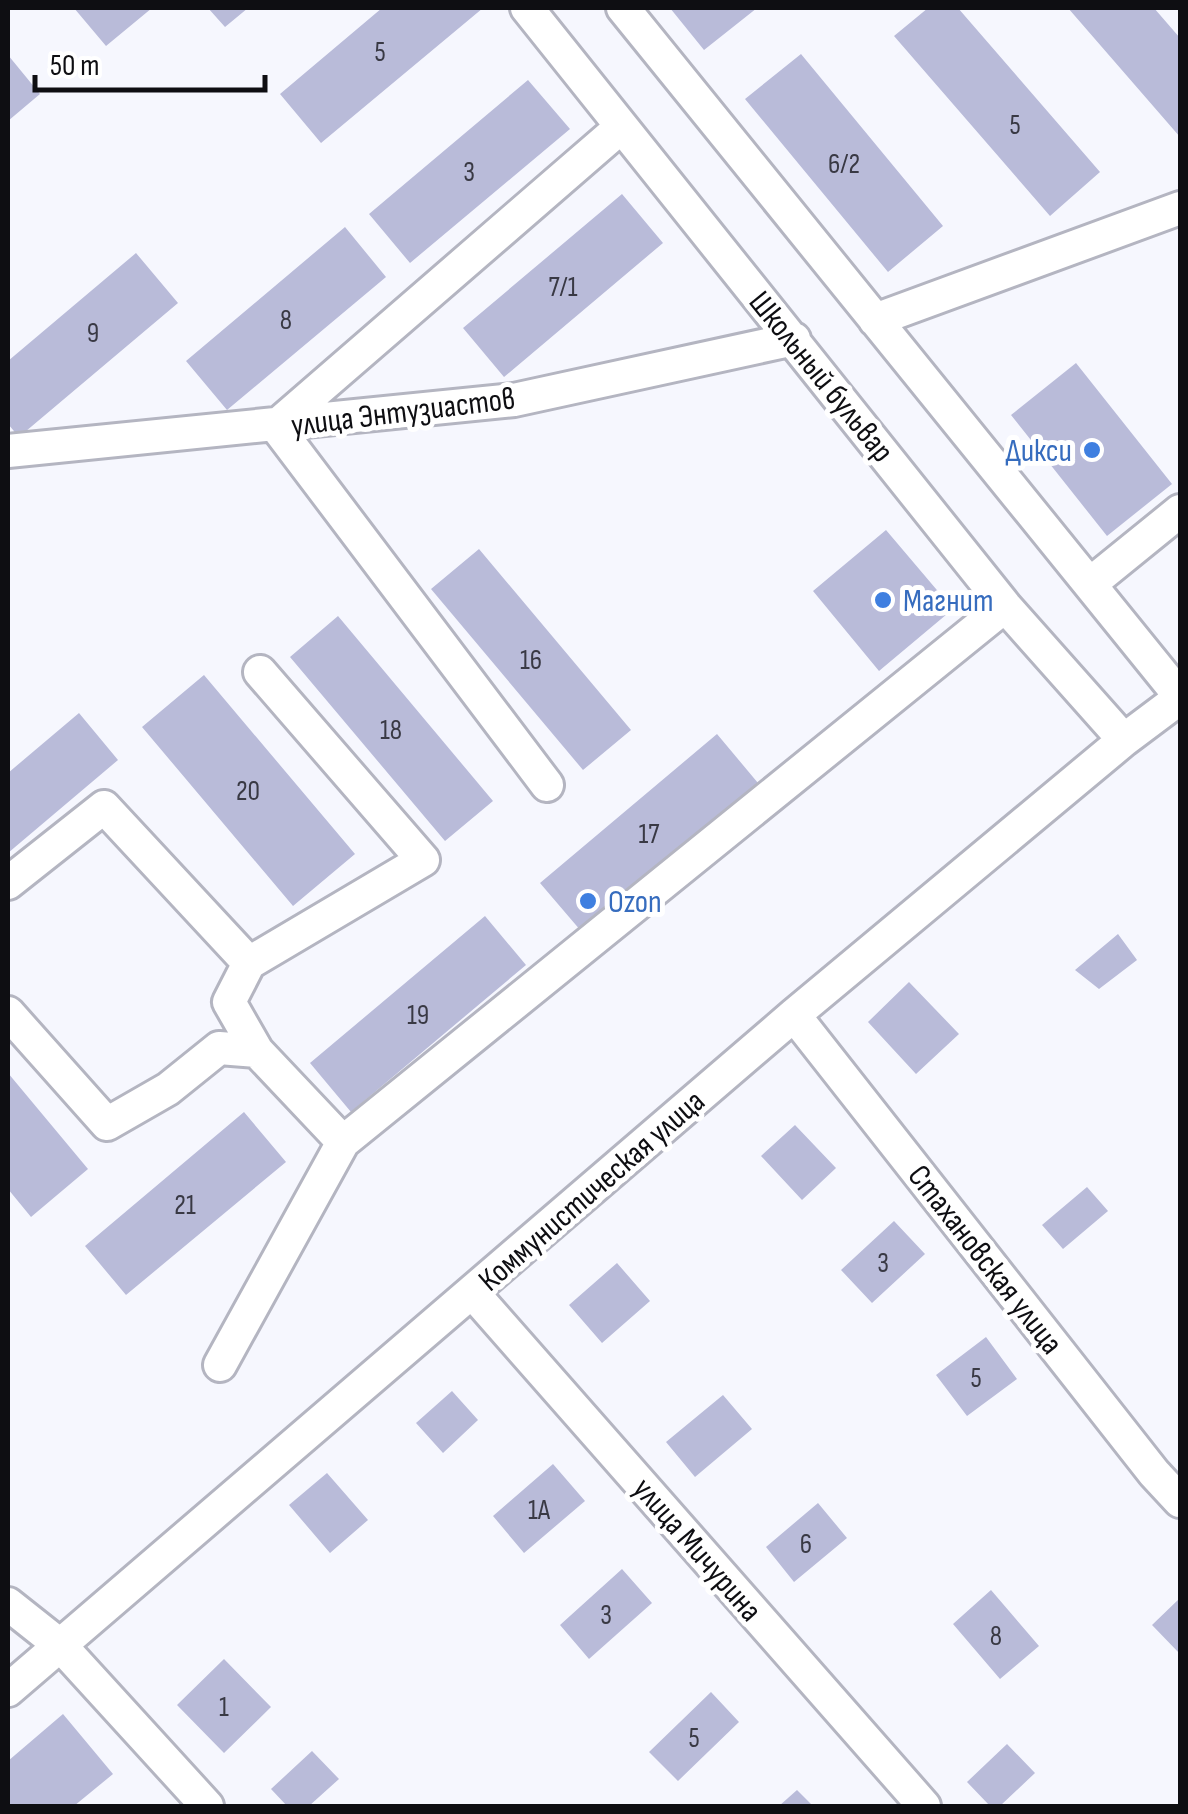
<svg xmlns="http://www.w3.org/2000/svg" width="1188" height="1814" font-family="'Sofia Sans Condensed',sans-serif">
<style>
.building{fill:#b9bbd9}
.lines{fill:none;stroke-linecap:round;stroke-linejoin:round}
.minor-casing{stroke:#b4b5c1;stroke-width:38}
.minor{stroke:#fff;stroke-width:32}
.shop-dot{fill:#3f7fe0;stroke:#fff;stroke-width:4}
.labels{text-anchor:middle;stroke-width:10;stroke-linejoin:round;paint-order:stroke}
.number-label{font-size:28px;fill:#393944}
.street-label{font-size:32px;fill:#0e0e12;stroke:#fff}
.shop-label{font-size:32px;fill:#366cbe;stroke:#fff;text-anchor:start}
</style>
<rect width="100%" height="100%" fill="#f6f7fe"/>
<path class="building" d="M74,8h78l-46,38z
M208,8h40l-23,19z
M382,8h101l-162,135 -41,-49z
M670,8h87l-53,42z
M928,8h30l142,164 -50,44 -156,-180z
M1068,8h86l26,30v99z
M801,54l142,172 -55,46 -143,-173z
M8,55l32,39 -32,27z
M528,80l42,49 -160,134 -41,-49z
M622,194l41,49 -159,134 -41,-49z
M345,227l41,50 -159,133 -41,-49z
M136,253l42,50 -159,134 -11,-13v-63z
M1076,363l96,121 -65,52 -96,-121z
M886,530l67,79 -74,62 -66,-80z
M479,549l152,181 -48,40 -152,-181z
M338,616l155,185 -48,40 -155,-184z
M204,675l151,179 -62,52 -151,-179z
M79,713l39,47 -110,93v-80z
M717,734l41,49 -177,148 -41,-48z
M485,916l41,49 -175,147 -41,-49z
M1118,934l19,26 -38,29 -24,-19z
M909,982l50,52 -43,40 -48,-52z
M8,1073l80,96 -57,48 -23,-28z
M244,1112l42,50 -160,133 -41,-49z
M795,1125l41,43 -34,32 -41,-44z
M1087,1187l21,24 -45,38 -21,-24z
M894,1221l31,33 -53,49 -31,-33z
M617,1263l33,38 -48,42 -33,-38z
M986,1337l31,42 -50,37 -31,-41z
M452,1391l26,29 -35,33 -27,-30z
M723,1395l29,34 -57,48 -29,-35z
M553,1464l32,37 -61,52 -31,-37z
M327,1473l41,47 -38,33 -41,-48z
M818,1503l29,35 -53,44 -28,-35z
M622,1569l30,34 -63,56 -29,-34z
M991,1590l48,56 -39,33 -47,-55z
M1180,1598v56l-28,-29z
M224,1659l47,48 -47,46 -47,-48z
M711,1692l28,30 -61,59 -29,-29z
M63,1714l50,60 -39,32h-66v-45z
M1007,1744l28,29 -35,33h-10l-23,-24z
M312,1751l27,28 -30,27h-22l-16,-17z
M797,1790l16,16h-34z"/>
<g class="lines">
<g class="minor-casing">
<path id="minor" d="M527,8l478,598 119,134
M623,8l557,688
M875,320l305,-112
M8,451l506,-51 280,-61
M1090,584l90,-73
M547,785l-271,-359 344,-298
M8,883l96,-76 145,156
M8,1013l99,111 61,-35 51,-41 38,3 86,91
M794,1015l360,458 26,28
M257,1051l-28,-49 20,-39 174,-103 -163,-188
M472,1292l452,514
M220,1365l123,-223 662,-536
M8,1604l53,42 146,160
M8,1690l786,-675 330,-275 56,-42"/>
</g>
<use href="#minor" class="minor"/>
</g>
<g class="shop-dot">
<circle cx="1092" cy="450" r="10"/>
<circle cx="883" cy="600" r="10"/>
<circle cx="588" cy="901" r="10"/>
</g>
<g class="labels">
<g class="number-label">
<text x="380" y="61">5</text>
<text x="1015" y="134">5</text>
<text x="844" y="173">6/2</text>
<text x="469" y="181">3</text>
<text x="563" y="296">7/1</text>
<text x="286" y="329">8</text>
<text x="93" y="342">9</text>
<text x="531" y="669">16</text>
<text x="391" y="739">18</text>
<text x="248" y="800">20</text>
<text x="649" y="843">17</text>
<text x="418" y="1024">19</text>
<text x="185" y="1214">21</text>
<text x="883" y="1272">3</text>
<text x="976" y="1387">5</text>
<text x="539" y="1519">1А</text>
<text x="806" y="1553">6</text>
<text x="606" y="1624">3</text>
<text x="996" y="1645">8</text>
<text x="224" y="1716">1</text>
<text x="694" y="1747">5</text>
</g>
<g class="street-label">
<text transform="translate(822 376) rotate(51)" y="11">Школьный бульвар</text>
<text transform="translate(403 411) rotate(-7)" y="11">улица Энтузиастов</text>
<text transform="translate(591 1190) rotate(-41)" y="11">Коммунистическая улица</text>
<text transform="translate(986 1259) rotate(52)" y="11">Стахановская улица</text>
<text transform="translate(698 1549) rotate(49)" y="11">улица Мичурина</text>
</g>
<g class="shop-label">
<text x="1072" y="461" text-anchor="end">Дикси</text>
<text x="903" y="611">Магнит</text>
<text x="608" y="912">Ozon</text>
</g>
</g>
<rect width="1188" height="1814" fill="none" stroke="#0e0e12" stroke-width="20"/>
<path d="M35 75v15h230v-15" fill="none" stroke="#0e0e12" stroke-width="5"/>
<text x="50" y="75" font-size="30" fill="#0e0e12" stroke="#ffffff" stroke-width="8" paint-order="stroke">50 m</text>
</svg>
